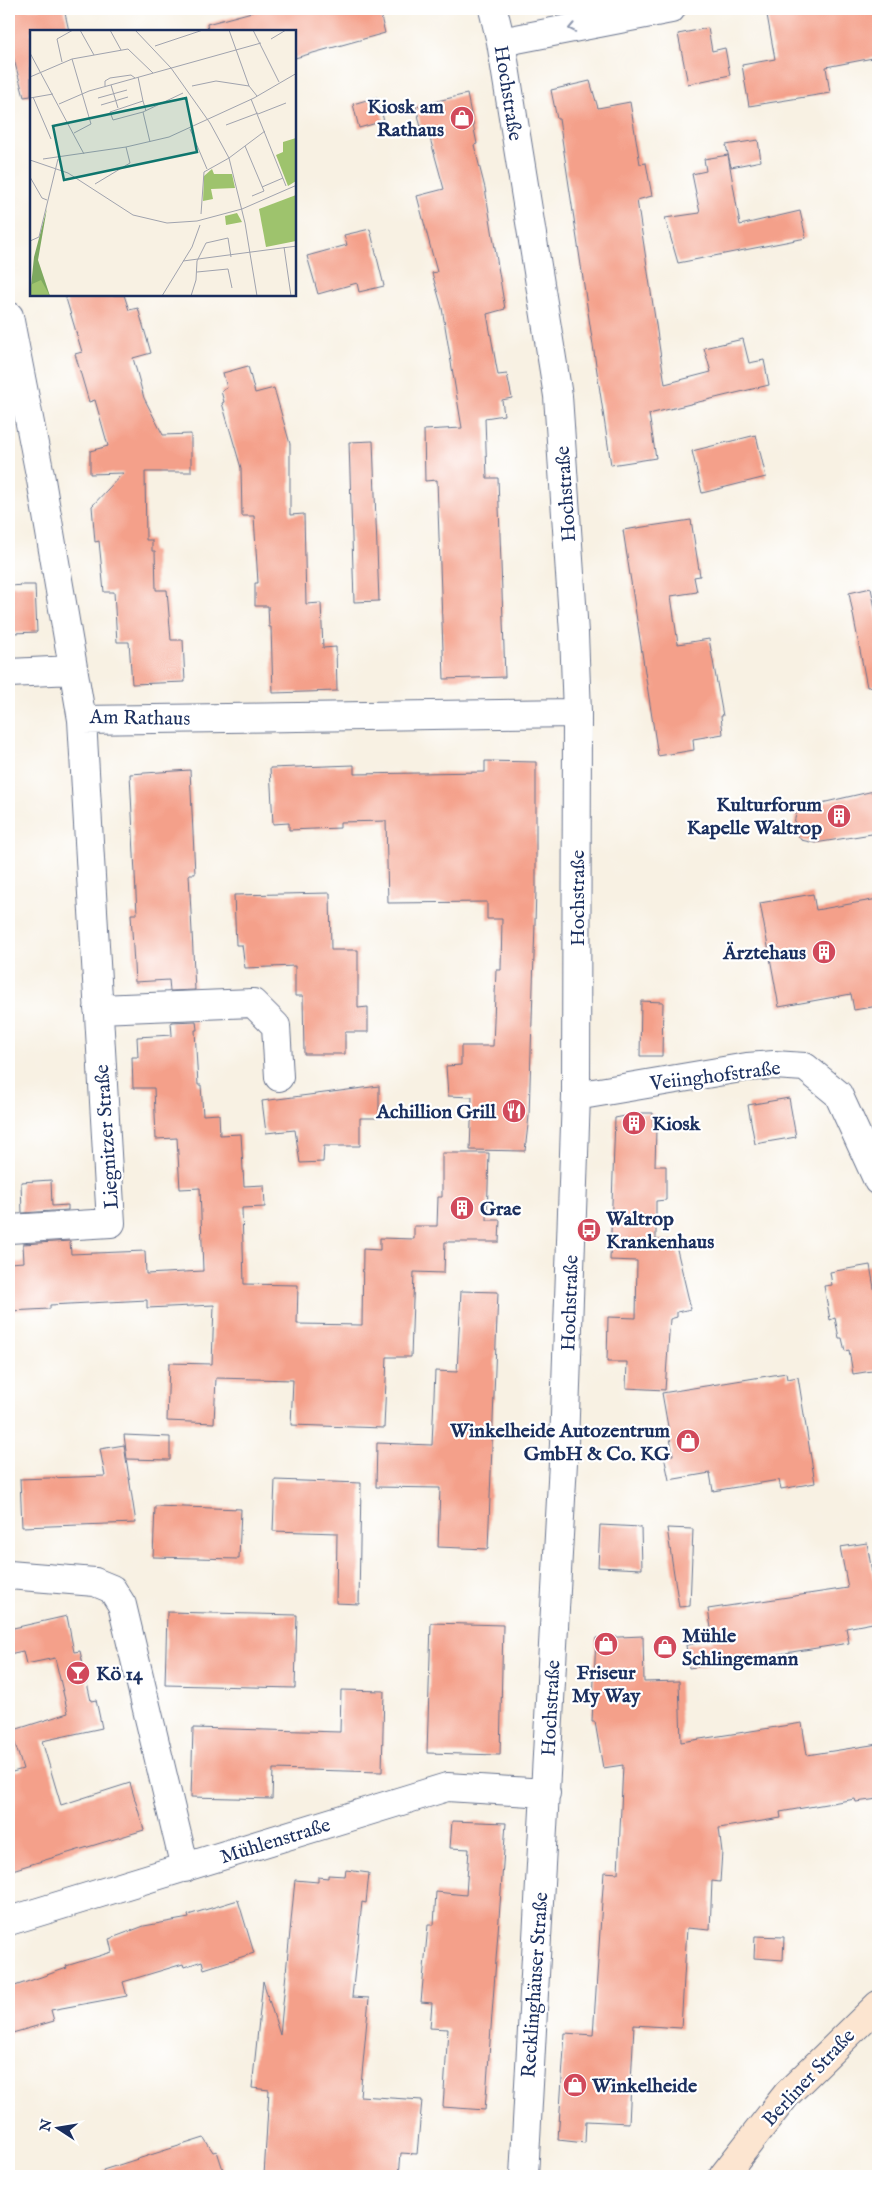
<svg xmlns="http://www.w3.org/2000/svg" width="887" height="2185" font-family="'IM FELL English',serif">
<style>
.building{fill:#f4a08a}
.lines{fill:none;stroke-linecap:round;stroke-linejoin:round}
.minor-casing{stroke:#68738d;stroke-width:30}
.secondary-casing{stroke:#68738d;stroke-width:30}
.minor{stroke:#fff;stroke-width:28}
.secondary{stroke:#fce5d0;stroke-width:28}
.oneway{stroke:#8d97ae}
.labels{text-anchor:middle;stroke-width:4.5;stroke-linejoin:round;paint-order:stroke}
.street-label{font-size:20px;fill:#1b2f5e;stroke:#fff}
.poi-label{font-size:20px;font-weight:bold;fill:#1b2f5e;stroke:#fff;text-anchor:start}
.inset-road{fill:none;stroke:#a0a3ae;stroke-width:1}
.view{fill:#0f766e;fill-opacity:0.15;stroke:#0f766e;stroke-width:2.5}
.inset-edge{fill:none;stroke:#1b2f5e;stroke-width:2.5}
</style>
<rect width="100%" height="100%" fill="#fff"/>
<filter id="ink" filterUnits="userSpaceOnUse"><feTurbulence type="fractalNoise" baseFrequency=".02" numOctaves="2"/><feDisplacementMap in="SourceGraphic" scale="10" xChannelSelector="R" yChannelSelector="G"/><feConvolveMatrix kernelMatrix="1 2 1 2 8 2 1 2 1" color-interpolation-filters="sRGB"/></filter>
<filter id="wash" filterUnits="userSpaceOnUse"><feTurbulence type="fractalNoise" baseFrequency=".0096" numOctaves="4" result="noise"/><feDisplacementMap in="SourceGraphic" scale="20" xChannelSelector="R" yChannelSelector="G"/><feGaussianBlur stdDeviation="1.12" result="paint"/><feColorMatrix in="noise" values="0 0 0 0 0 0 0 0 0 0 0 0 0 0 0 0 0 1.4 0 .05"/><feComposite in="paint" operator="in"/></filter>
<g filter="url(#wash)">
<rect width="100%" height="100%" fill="#f8f1e3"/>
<g id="blocks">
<path class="building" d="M9,9h55l5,22h-38v65l-7,1 -15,-56z
M263,9h116l6,24 -90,25v-27h-87l-1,-7z
M799,9h79v48l-52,10 4,26 -81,13 -7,-41 33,-6 -8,-44z
M708,28l4,23 13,-3 5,27 -42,9 -10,-50z
M590,81l8,27 32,-6 10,62 6,-1 6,33 -15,4 28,184 46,-12 -7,-24 39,-9 6,24 15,-3 5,25 -120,29 7,44 -45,7 -52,-346h-2l-6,-29z
M467,94l10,50 -3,1 11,43 20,121 -18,5 11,61 9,-1 5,24 -10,2 2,15 -19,3 2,60h11l7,199 -61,2 -7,-199 -12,1 -1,-51 38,-2 -20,-120 -10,-35 5,-1 -20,-76 27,-7 -16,-58 -6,1 -6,-26z
M377,97l7,24 -25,7 -6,-24z
M758,140l3,21 -30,6 -5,-22z
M728,155l12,70 60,-14 6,27 -128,25 -13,-45 35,-5 -8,-39 14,-3 -2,-12z
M370,229l14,57 -25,6 -2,-9 -39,11 -11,-38 40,-11 -3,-10z
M65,295h59l5,15 9,-2 13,45 -18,5 11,40 19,37 28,-1v38h-46l1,68h6v11h3l1,39h11l4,50h12l2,42 -53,2 -3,-42h-12l-3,-50h-10l-5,-51 -4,1 -3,-36 31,-33 -33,1v-23l18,-5 -13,-46 -6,2 -14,-48 7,-2z
M248,366l7,27 19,-5 16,56v71l14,-1 2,90 15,-1 2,45 13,-1 1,44 -64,2 -2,-66h-2l-1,-21h-13v-23h3l-4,-67h-12l-1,-48 -19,-65 2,-1 -3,-11 6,-3 -4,-15z
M756,435l10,42 -64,16 -10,-42z
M373,441l6,160 -25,1 -5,-160z
M691,520l9,56 -6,1 3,15 -26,4 7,48 31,-5 14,77h-2l2,18 -30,5 1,11 -36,6 -35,-226z
M23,585h12l2,47 -24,1 -2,-47z
M871,588l7,35v63l-11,1 -18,-94z
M485,761l51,1v129l-7,225 -4,35 -55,-1 2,-53 -24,-1 -2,-30 15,-1v-19h32l3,-76h5l1,-51h-15v-17l-99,1 -2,-82 -46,1v6l-51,2v-7l-16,1 -3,-56 84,-3v9l131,-2z
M190,770l5,104h-6l6,116 -25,1 -1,-11 -34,2 -4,-68h6l-7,-140z
M878,790v43l-63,10 -14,-3 -8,-12 3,-14 7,-5 11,-1 -1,-3z
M330,893l1,57h27v58l10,-1v25h-23v22h-41l-1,-58h-8v-30l-50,2 -3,-23h-6l-2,-50z
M813,894l3,16 62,-11v107l-24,4 -3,-16 -72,13 -19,-104z
M641,1001l22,1 -1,54h-22z
M196,1021l1,9h-2l3,55h3l2,30 16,-1 1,21 21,-1 3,52 20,-1 1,22 -23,1 2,76 54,1 -1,39 65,1 1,-76 17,1v-12l34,1v-13h23l1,-29h4v-44h47l-2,67h13l-1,22h-54l-1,31 -30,-1 -3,85h-24l-3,71 -93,-3 2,-45 -77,-2 -2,45 -47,-2 2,-58 43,1 2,-59 -67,3v-8l-97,5v4l-41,2v-48l15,-1 -1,-18 47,-3 1,13 74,-3 1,23 57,-3 -3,-83 -20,1 -3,-51 -21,1 -2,-51h-21l-1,-31h6l-1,-20 35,-2 -1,-13z
M379,1086v32h-19v28h-36l-1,16 -23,1 -5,-33 -29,3 -4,-32z
M789,1098l7,39 -41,7 -7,-39z
M641,1113h12v16h3l-1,37h11v34l-10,1v39l19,1 16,68 -14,3v5l-7,2 -5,71 -39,-2 1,-26h-20l1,-45 28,1 1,-57 -27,-1 5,-142z
M51,1180l1,26 16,-1v5l-46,3 -1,-31z
M870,1265l8,46v59l-25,4 -4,-24 -4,1 -3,-13h-3l-4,-20 -5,2 -6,-34 8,-1 -2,-13z
M461,1291l37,1 -10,257 -50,-2 2,-59 -64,-1 1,-44 55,2 3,-74 22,1z
M786,1373l1,6 11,-2 17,106 -34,6 -2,-9 -66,11 -3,-18 -41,7 -5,-24 9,-1 -11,-62z
M124,1435l46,2v23l-43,-1z
M124,1445l12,78 -114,4 -2,-48 85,-3 -5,-27z
M275,1480l86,3 -2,121 -23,-1 1,-70 -64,-2z
M155,1506l86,3 -2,50 -86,-2z
M600,1525l41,2 1,42 -44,-2z
M667,1528l26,1 -3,77 -11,1z
M867,1543l9,53h2v26l-32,6 3,15 -160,25 -3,-23 27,-4 -5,-32 140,-21 -8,-41z
M167,1612l130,3 -2,73 -130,-3z
M67,1616l7,36 6,-1 11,50 5,-1 6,28 -60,13 19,64 69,-22 14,47 -135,41v-98l14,-4 -12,-38 57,-18 -13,-55 -29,6 -3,-13 -14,3v-25z
M431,1623l72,2 -3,130 -73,-2z
M643,1636l1,46 35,-1 2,61 121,-19 5,32 71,-11v55l-22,3 -1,-3 -75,13 1,6 -62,10 3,24 -2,30 -8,-1 -2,49 -23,-2 -6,100 -47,-3 -5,98 -43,-2 -1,22 -27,-3 7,-107 28,2 11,-163 14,1 5,-108 -20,3 -8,-46h-3l4,-84z
M341,1690l43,1 -2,81 -109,-3 -1,30 -81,-2 2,-69 147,4z
M452,1821l54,2 -21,287 -42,-3 5,-78 -18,-1 2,-25 -11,-1 7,-77h6l2,-33 30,3 3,-46 -19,-1z
M346,1870l23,3 -3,30 -4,-1 -10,95 17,1 -9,98 62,4 -5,54 -16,-1 -2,23h-135l5,-86 -17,-2 11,-107 17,54 15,-155 23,2v-5l10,1v-3l17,1z
M238,1900l16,53 -50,16 -2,-8 -18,6 -1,-3 -60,18 4,14 -76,14 3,11 -45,13v-46l58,-20 -1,-2 46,-14 -3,-13 35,-13 45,-8 -1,-3z
M755,1936l29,1 -1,23 -29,-2z
M204,2138l9,14 4,-1 8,25h-121l-1,-6z"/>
</g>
</g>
<g filter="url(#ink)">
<use href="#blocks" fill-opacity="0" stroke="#68738d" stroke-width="1"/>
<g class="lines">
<g class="minor-casing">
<path id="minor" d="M493,9l8,33 57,354 16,237 3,80 -1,383 -12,348 -40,732
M501,42l170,-33
M9,316l32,164 41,240 495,-7
M9,673l64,-3
M98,1009l155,-6 23,23 3,51
M576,1096l171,-29 27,-2 31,2 33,27 40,87
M9,1229l102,-6 -29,-503
M9,1575l86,7 17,7 10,16 63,263
M9,1921l438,-134 99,6"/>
</g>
<g class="secondary-casing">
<path id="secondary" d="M723,2176l64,-82 91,-89"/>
</g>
<use href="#minor" class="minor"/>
<use href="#secondary" class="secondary"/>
</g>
<defs><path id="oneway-chevron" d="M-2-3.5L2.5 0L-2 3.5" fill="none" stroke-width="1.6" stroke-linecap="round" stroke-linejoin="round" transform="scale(1.25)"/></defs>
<use class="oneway" href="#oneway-chevron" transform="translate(572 28) rotate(169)"/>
</g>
<defs>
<g id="shop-disc" transform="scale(1.25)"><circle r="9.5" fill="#d1495b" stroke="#fff"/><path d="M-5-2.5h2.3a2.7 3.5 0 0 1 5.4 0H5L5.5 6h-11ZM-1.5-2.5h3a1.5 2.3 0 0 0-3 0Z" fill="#fff"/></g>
<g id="building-disc" transform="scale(1.25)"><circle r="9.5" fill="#d1495b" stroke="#fff"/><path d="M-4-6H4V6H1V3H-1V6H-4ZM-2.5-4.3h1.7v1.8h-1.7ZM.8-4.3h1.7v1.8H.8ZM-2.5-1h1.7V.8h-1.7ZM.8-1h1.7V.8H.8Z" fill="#fff"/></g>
<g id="restaurant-disc" transform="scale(1.25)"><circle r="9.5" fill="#d1495b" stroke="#fff"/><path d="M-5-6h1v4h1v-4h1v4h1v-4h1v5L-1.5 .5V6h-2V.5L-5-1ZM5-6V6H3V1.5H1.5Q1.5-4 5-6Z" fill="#fff"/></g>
<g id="bus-disc" transform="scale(1.25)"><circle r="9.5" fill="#d1495b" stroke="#fff"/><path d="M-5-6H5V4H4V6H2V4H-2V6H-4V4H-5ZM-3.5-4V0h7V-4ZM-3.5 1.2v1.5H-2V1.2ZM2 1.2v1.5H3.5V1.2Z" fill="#fff"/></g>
<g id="bar-disc" transform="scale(1.25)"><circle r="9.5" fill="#d1495b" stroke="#fff"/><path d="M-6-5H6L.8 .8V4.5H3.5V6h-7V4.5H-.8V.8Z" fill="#fff"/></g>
</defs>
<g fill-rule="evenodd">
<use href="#shop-disc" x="462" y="118"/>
<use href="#building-disc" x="839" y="816"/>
<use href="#building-disc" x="824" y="952"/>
<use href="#restaurant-disc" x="514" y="1111"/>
<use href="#building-disc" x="634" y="1123"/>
<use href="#building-disc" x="462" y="1208"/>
<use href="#bus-disc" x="589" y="1230"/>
<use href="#shop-disc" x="688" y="1441"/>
<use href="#shop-disc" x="606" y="1644"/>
<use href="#shop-disc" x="665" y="1647"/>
<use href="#bar-disc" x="78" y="1673"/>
<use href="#shop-disc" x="575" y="2085"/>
</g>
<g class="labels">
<g class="street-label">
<text transform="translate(509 93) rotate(81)" y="7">Hochstraße</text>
<text transform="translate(565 494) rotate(-94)" y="7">Hochstraße</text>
<text transform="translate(140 717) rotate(1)" y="7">Am Rathaus</text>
<text transform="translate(577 898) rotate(-90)" y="7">Hochstraße</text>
<text transform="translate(715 1075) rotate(-7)" y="7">Veiinghofstraße</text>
<text transform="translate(106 1137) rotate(-94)" y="7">Liegnitzer Straße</text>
<text transform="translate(569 1303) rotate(-88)" y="7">Hochstraße</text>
<text transform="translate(550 1708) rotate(-87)" y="7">Hochstraße</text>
<text transform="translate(275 1840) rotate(-17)" y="7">Mühlenstraße</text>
<text transform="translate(534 1985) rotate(-86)" y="7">Recklinghäuser Straße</text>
<text transform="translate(808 2077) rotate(-47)" y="7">Berliner Straße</text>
</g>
<g class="poi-label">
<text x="444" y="113" text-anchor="end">Kiosk am<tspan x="444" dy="23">Rathaus</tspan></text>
<text x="822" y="811" text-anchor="end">Kulturforum<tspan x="822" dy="23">Kapelle Waltrop</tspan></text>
<text x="806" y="959" text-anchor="end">Ärztehaus</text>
<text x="496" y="1118" text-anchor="end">Achillion Grill</text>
<text x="652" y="1130">Kiosk</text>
<text x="480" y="1215">Grae</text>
<text x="606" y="1225">Waltrop<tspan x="606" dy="23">Krankenhaus</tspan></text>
<text x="670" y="1437" text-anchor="end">Winkelheide Autozentrum<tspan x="670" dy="23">GmbH &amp; Co. KG</tspan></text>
<text x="682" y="1642">Mühle<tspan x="682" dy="23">Schlingemann</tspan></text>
<text x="606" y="1679" text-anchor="middle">Friseur<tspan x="606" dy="23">My Way</tspan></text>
<text x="96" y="1680">Kö 14</text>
<text x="592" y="2092">Winkelheide</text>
</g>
</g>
<g transform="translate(30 30)">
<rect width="266" height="266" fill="#f8f1e3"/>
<path d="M266,165v46l-30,6 -7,-38z" fill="#9ec36d"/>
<path d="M17,178l-9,52 12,36h-20l4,-39z" fill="#7ea960"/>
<path d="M266,108v43l-8,5 -12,-31 7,-3v-10zM182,139l2,5h18l3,14 -24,1 2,10 -10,2 1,-25zM207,183l5,9 -16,3 -1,-9zM11,250l9,16h-20v-11z" fill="#9ec36d"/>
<path class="inset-road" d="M50,0l14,25M80,0l11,20M105,0l36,38 39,55 19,35 16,65 12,73M199,0l20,56 8,10M223,0l26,52M241,9l15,-9M125,16l48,-16M0,23l54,101M42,29l19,65 -17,9M32,32l-5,-23 16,-9M0,47l42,-18 56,-10 25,24M108,47l5,24M81,55l7,23M75,56v-5l5,-3 21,-3 4,3M162,56l24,-5 33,5M3,67l18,42M0,68l23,-4M68,68l29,-8M221,69l35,87M29,74l30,-13 172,-48M71,75l27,-8M113,82l-30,8 -3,-8 33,-11 3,10M228,84l28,-11M196,95l32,-12M160,99l17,40M120,112l-7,-30 40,-19M215,116l19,45 -12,5M13,129l83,-12 43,-10 85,-39 43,-25M0,130l38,13 65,42 34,8 30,-2 45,-12 55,-24M0,147l12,21 5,2M65,154l35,-21 -4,-16M232,157l21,-9M171,184l3,-42 25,-14 36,-27M0,211l9,-4 19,-78M254,217l7,49M153,231l114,-15M167,242l31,-3 4,19M132,266l30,-49 8,-22M161,266l5,-16 1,-19 9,-18 22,-5 3,19"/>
<path class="view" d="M156,68l11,54 -133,28 -11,-54z"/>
<rect width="266" height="266" class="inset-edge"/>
</g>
<rect width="887" height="2185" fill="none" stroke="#fff" stroke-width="30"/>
<g transform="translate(58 2128) rotate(282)" stroke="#ffffff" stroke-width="4" paint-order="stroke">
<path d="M0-4L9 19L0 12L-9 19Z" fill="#1b2f5e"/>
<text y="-8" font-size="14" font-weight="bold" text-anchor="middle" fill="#1b2f5e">N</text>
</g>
</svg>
